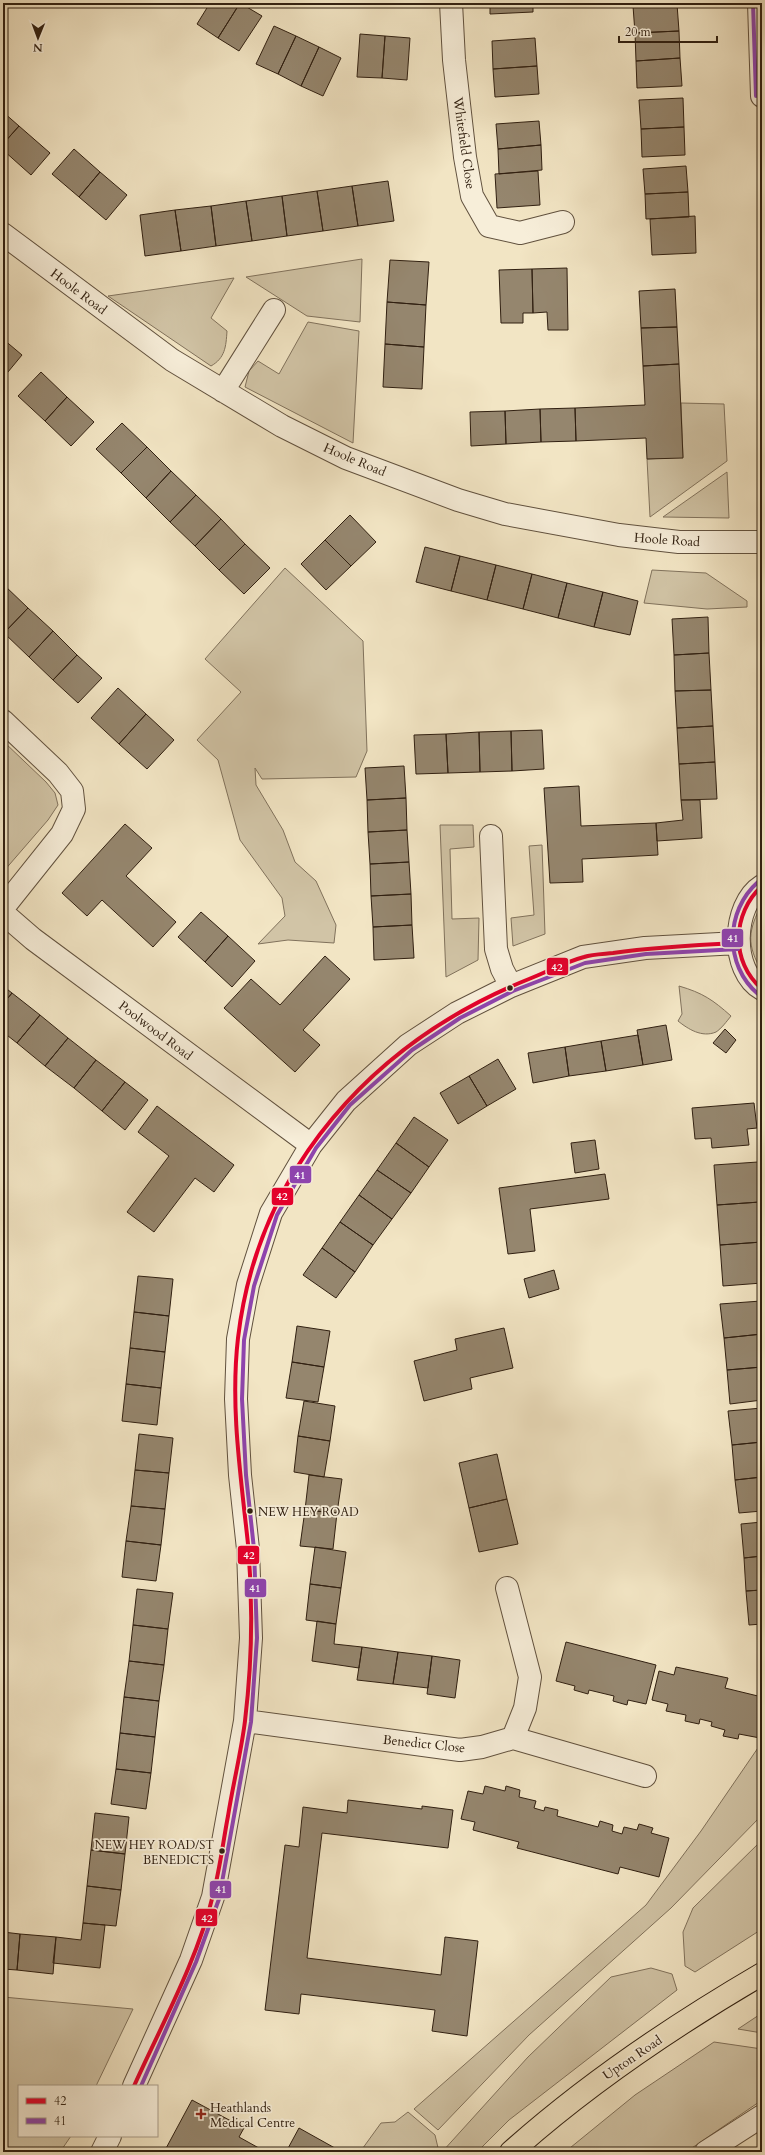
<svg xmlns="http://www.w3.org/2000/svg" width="765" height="2155" font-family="Cardo,serif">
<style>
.green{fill:#d1c4a6;stroke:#81725c}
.building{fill:#95866e;stroke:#312011}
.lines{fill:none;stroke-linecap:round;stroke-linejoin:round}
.minor-casing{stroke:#61513e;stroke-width:24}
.major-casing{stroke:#312011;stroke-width:24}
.minor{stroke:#f7eed9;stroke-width:22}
.major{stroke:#f2e5c4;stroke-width:22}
.bus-1-casing{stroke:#f7eed9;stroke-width:7}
.bus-2-casing{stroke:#f7eed9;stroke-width:7}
.bus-1{stroke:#e4002b;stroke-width:4}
.bus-2{stroke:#8e44ad;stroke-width:4}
.bus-dot{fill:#312011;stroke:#f7eed9;stroke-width:1.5}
.poi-dot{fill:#8f2418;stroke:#f7eed9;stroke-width:1.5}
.labels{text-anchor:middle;stroke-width:3.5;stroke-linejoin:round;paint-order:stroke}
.bus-label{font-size:12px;fill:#312011;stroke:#f7eed9;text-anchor:start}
.street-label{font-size:13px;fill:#312011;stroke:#f7eed9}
.poi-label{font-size:13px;fill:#312011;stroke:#f7eed9;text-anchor:start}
.line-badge{stroke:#f7eed9;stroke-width:1.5}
.badge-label{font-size:11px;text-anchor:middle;font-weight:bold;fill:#fff}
</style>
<rect width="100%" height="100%" fill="#f2e5c4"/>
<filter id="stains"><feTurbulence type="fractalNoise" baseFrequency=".005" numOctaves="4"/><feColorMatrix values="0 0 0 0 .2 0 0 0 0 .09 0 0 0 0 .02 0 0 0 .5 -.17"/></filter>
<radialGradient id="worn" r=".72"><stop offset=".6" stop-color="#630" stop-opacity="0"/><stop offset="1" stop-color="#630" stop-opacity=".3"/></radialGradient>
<path class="green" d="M362,259l-2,63 -53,-6 -61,-39z
M234,278l-23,40 16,13c-1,16 -2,27 -16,35l-103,-70z
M308,322l51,9 -6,112 -108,-56 4,-16 9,-10 21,13z
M681,403l43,1 3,57 -77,56 -3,-58 36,-2z
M727,472l2,46 -66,-1z
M285,568l78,73 4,110 -11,26 -94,2 -7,-11 1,17 27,45 12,32 21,19 20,44 -2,18 -46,-3 -30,4 27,-28 -3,-18 -42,-58 -22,-80 -21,-20 44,-48 -36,-33z
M652,570l54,3 41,28v6l-40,2 -63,-6z
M3,741l43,41 9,11 3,12 -10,15 -45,52z
M440,825h33l1,22 -24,2 2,70 27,-1 -1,42 -32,17z
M542,845l3,89 -32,12 -2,-28 23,-3 -5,-69z
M762,903v69c-16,-29 -14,-40 0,-69z
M679,986c24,7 34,14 52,30 -4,5 -10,13 -15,16 -14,6 -28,-3 -38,-11l4,-7z
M762,1742v73l-91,93 -142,127 -91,95 -24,-21 232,-204 55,-74z
M762,1840v89l-67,43 -10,-6 -2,-34 10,-24z
M651,1968l21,6 5,16 -168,130 -32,32h-35l86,-95 83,-80z
M3,1997l130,12 -37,77h-77v50h52l-11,16h-57z
M762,2013v20l-24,-4z
M714,2042l48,7v51l-76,52h-121l70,-57z
M408,2112l27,23 4,17h-79l21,-29 14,-1z"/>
<path class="building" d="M210,3h30l-22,35 -21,-14z
M240,3l22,13 -23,35 -21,-13z
M490,3h43v9l-43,2z
M677,4l2,27 -44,2 -2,-27z
M274,26l22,10 -18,38 -22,-10z
M679,31l1,27 -44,3 -1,-28z
M360,34l25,2 -3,42 -25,-1z
M296,36l23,11 -18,39 -23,-12z
M385,36l25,2 -3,42 -25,-2z
M535,38l2,28 -44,3 -1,-28z
M319,47l22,11 -18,38 -22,-10z
M680,58l2,28 -45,2 -1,-27z
M537,66l2,28 -44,3 -2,-28z
M683,98l1,29 -43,2 -2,-29z
M3,112l16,14 -16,18z
M539,121l2,24 -43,4 -2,-25z
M19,126l31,27 -19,22 -28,-25v-6z
M684,127l1,28 -43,2 -1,-28z
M541,145l1,25 -43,4 -1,-25z
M74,149l26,23 -21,25 -27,-23z
M686,166l2,26 -43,2 -2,-25z
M538,171l2,34 -43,3 -2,-34z
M100,172l27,23 -21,25 -27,-23z
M388,181l6,40 -36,5 -6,-40z
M352,186l6,40 -35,5 -6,-40z
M317,191l6,40 -36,5 -5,-40z
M688,192l1,25 -43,2 -1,-25z
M282,196l5,40 -35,5 -6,-40z
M246,201l6,40 -36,5 -5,-40z
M211,206l5,40 -35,5 -6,-41z
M175,210l6,41 -36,5 -5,-41z
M695,216l1,37 -44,2 -2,-36z
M390,260l39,2 -3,43 -39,-3z
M567,268l1,62h-20l-1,-18 -14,1 -1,-44z
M532,269l1,44h-10v10h-22l-2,-53z
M675,289l2,38 -36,1 -2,-37z
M387,302l39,3 -2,42 -39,-3z
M677,327l2,37 -36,2 -2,-38z
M3,339l19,16 -19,23z
M385,344l39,3 -2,42 -39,-2z
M679,364l4,94 -36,1 -1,-21 -70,3 -1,-33 70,-3 -2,-39z
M41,372l26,25 -22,24 -27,-25z
M67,397l27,25 -23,24 -26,-25z
M575,408l1,33 -35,1 -1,-33z
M540,409l1,33 -35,2 -1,-33z
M505,411l1,33 -35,2 -1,-34z
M122,423l25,24 -26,26 -25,-24z
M147,447l24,24 -25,27 -25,-25z
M171,471l25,24 -26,27 -24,-24z
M196,495l25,24 -26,27 -25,-24z
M350,515l26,27 -25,24 -26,-26z
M221,519l24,25 -26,26 -24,-24z
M325,540l26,26 -25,24 -25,-26z
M245,544l25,24 -26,26 -25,-24z
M425,547l35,9 -9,35 -35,-9z
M460,556l36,9 -9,35 -36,-9z
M496,565l36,9 -9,35 -36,-9z
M532,574l35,9 -9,35 -35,-9z
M567,583l36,9 -9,35 -36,-9z
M4,585l24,23 -24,25 -1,-1z
M603,592l35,9 -8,34 -36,-8z
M28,608l25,23 -24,26 -25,-24z
M708,617l1,36 -35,2 -2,-36z
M53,631l24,24 -24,25 -24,-23z
M709,653l2,37 -36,1 -1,-36z
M77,655l25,23 -24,25 -25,-23z
M118,688l28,26 -27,30 -28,-26z
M711,690l2,36 -36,2 -2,-37z
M146,714l28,26 -27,29 -28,-25z
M713,726l2,36 -36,2 -2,-36z
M542,730l2,39 -32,2 -1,-40z
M511,731l1,40 -32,1 -1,-40z
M479,732l1,40 -32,1 -2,-39z
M446,734l2,39 -32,1 -2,-39z
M715,762l2,37 -36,1 -2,-36z
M404,766l2,32 -39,2 -2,-32z
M579,786l2,40 75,-3 2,32 -76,4 1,23 -33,1 -6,-95z
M406,798l1,32 -39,2 -1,-32z
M681,800h19l2,38 -45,3 -1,-18 27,-3z
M125,824l27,24 -26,28 50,46 -23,25 -51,-47 -15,16 -25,-23z
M407,830l2,32 -39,2 -2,-32z
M409,862l2,32 -40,2 -1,-32z
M411,894l1,31 -39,2 -2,-31z
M201,912l27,24 -23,26 -27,-25z
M412,925l2,33 -40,2 -1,-33z
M228,936l27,25 -23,26 -27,-25z
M325,956l25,23 -47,51 17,15 -25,27 -71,-64 27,-29 29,26z
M3,986l9,7 -9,11z
M12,993l28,22 -23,28 -14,-11v-28z
M40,1015l28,23 -23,28 -28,-23z
M666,1025l6,35 -29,5 -6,-35z
M725,1029l11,11 -10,13 -13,-10z
M638,1035l5,30 -37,6 -5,-30z
M68,1038l28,22 -22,28 -29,-22z
M601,1041l5,30 -37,5 -4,-29z
M565,1047l4,29 -36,7 -5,-30z
M498,1059l18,30 -29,17 -18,-30z
M96,1060l29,22 -23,29 -28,-23z
M469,1076l18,30 -29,18 -18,-31z
M125,1082l23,18 -23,30 -23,-19z
M754,1103l3,25 -10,1 2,16 -37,3 -1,-10 -16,1 -3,-31z
M157,1106l77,59 -20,27 -19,-14 -41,54 -27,-20 42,-56 -31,-24z
M414,1117l34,23 -19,27 -33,-24z
M595,1140l4,29 -24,4 -4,-30z
M396,1143l33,24 -18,26 -34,-23z
M758,1162l2,40 -43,3 -3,-40z
M377,1170l34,23 -19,26 -33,-24z
M605,1174l4,25 -79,10 5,42 -27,3 -9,-66z
M359,1195l33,24 -19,26 -33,-23z
M760,1202l2,40 -42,3 -3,-40z
M340,1222l33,23 -18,27 -33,-24z
M762,1242v41l-39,3 -3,-41z
M322,1248l33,24 -19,26 -33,-23z
M554,1270l5,19 -30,9 -5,-19z
M138,1276l35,3 -4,37 -35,-4z
M761,1301l1,33 -38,4 -4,-34z
M134,1312l35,4 -4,36 -35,-4z
M297,1326l33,5 -6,36 -32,-5z
M504,1328l9,40 -43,10 2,11 -48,12 -10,-40 43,-11 -2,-11z
M762,1334v33l-35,3 -3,-32z
M130,1348l35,4 -4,36 -35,-4z
M292,1362l32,5 -6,35 -32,-4z
M762,1367v33l-32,4 -3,-34z
M126,1384l35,4 -4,37 -35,-4z
M304,1401l31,5 -5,35 -32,-5z
M762,1408v34l-30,3 -4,-34z
M139,1434l34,4 -4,35 -34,-3z
M298,1436l32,5 -6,36 -30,-5z
M762,1442v35l-27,3 -3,-35z
M497,1454l10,45 -38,9 -10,-45z
M135,1470l34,3 -4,36 -34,-3z
M309,1475l33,4 -5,34 -32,-3z
M762,1477v34l-23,2 -4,-33z
M507,1499l11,45 -39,8 -10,-44z
M131,1506l34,3 -4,36 -35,-4z
M305,1510l32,3 -4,36 -33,-3z
M762,1522v34l-18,2 -3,-34z
M126,1541l35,4 -5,36 -34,-4z
M315,1547l31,5 -5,36 -31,-4z
M762,1556v34l-16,1 -2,-33z
M310,1584l31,4 -5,36 -30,-4z
M137,1589l36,4 -5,36 -35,-4z
M762,1590v34l-13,1 -3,-34z
M317,1621l19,3 -2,20 28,3 -3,21 -47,-7z
M133,1625l35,4 -4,36 -35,-4z
M566,1642l90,23 -10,39 -18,-4 -1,5 -14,-4 1,-5 -25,-6 -1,4 -14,-4 1,-4 -19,-5z
M362,1647l36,5 -5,32 -36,-4z
M398,1652l34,4 -4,32 -35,-4z
M432,1656l28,4 -5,38 -28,-4z
M129,1661l35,4 -5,36 -35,-4z
M676,1667l52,11 -3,10 37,9v31l-2,10 -21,-4 -1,5 -15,-3 2,-6 -14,-4 1,-4 -12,-3 -1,5 -14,-3 1,-6 -20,-4 2,-7 -16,-4 7,-29 15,4z
M124,1697l35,4 -4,36 -35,-4z
M120,1733l35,4 -4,36 -35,-4z
M116,1769l35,4 -5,36 -35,-5z
M485,1786l20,5 1,-5 14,4 -1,7 17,4 -2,7 10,3 1,-4 13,3 -1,6 41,11 2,-6 13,4 -1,6 10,3 2,-7 13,3 2,-6 14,4 -2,5 18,5 -10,39 -39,-10 -2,7 -101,-26 2,-6 -46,-12 2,-8 -14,-3 7,-28 15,3z
M348,1800l74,9v-3l31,4 -5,38 -126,-15 -15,125 134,17 4,-38 33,4 -11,95 -35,-5 3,-21 -134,-16 -2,20 -34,-4 20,-165 14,2 4,-40 44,6z
M95,1813l34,4 -4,37 -34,-4z
M91,1850l34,4 -4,36 -34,-4z
M87,1886l34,4 -5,36 -33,-3z
M83,1923l22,2 -5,43 -47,-5 3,-26 25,3z
M3,1932l17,2 -3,36 -14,-1z
M20,1934l36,3 -3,37 -36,-4z
M192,2100l52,28 -5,9 27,15h-102z
M299,2128l43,24h-56z"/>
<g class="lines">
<g class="minor-casing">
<path id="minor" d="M451,3l3,57 11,97 7,39 17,30 31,7 43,-11
M759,3l3,93
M3,234l169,126 110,66 64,32 112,42 47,14 114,21 60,7h83
M223,391l51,-81
M3,721l55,52 14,18 2,18 -12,25 -59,74
M491,836l5,113 6,20 9,17
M762,886c-30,19 -32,85 0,103
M3,913l30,26 278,206
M507,1588l23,89 -5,31 -12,30
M245,1721l215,29 22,-3 31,-9 132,38
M134,2086l57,-126 22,-63 32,-176 6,-83 -3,-89 -8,-74 -4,-76 2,-60 10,-54 23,-72 40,-68 35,-44 62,-56 49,-32 54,-27 72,-29 62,-9 93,-5
M102,2152l8,-16
M706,2152l56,-36"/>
</g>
<g class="major-casing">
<path id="major" d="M511,2152c76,-68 162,-126 251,-178"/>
</g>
<use href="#minor" class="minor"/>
<use href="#major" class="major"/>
<g class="bus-1-casing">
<path id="bus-1" d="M759,3l3,93
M762,886c-30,27 -32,76 0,103
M134,2086c27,-60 64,-127 79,-191 7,-26 10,-53 15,-79 5,-32 13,-63 17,-95 7,-58 8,-119 3,-177 -7,-67 -18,-137 -10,-206 20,-170 136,-297 291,-359 18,-7 36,-17 55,-22 9,-3 20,-3 29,-4 42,-6 83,-8 125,-10"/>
</g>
<g class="bus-2-casing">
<path id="bus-2" d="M753,3l3,93
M758,882c-33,29 -34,83 0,112
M141,2086l55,-124 23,-63 32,-177 6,-84 -3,-89 -8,-74 -4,-76 2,-59 10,-54 23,-71 39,-67 34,-43 62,-55 48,-32 53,-27 72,-28 61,-9 92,-5"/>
</g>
<use href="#bus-1" class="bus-1"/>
<use href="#bus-2" class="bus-2"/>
</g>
<g class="bus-dot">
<circle cx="510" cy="988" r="3.5"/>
<circle cx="250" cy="1511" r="3.5"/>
<circle cx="222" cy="1851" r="3.5"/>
</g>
<path class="poi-dot" d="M199 2108h4v4h4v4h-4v4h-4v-4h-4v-4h4z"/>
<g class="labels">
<g class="bus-label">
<text x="258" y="1516">NEW HEY ROAD</text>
<text x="214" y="1849" text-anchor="end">NEW HEY ROAD/ST<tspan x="214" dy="15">BENEDICTS</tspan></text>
</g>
<g class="street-label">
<text transform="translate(465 143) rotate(82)" y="5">Whitefield Close</text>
<text transform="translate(79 291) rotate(37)" y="5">Hoole Road</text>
<text transform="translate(355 459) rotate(23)" y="5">Hoole Road</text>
<text transform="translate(667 539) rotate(4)" y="5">Hoole Road</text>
<text transform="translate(156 1030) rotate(37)" y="5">Poolwood Road</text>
<text transform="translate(424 1743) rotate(6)" y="5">Benedict Close</text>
<text transform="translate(632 2057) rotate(-34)" y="5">Upton Road</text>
</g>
<g class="poi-label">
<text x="210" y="2112">Heathlands<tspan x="210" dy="15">Medical Centre</tspan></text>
</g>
</g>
<g class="line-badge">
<rect x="721" y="928" width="23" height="20" rx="4" fill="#8e44ad"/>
<rect x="546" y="957" width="23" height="19" rx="4" fill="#e4002b"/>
<rect x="289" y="1165" width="23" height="19" rx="4" fill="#8e44ad"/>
<rect x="271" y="1187" width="23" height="19" rx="4" fill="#e4002b"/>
<rect x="237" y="1545" width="23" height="20" rx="4" fill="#e4002b"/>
<rect x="244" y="1578" width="23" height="20" rx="4" fill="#8e44ad"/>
<rect x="209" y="1880" width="23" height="19" rx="4" fill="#8e44ad"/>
<rect x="195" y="1908" width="23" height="19" rx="4" fill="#e4002b"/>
</g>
<g class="badge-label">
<text x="733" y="942">41</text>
<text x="557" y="971">42</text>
<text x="300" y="1179">41</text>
<text x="282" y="1200">42</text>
<text x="249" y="1559">42</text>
<text x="255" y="1592">41</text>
<text x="221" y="1893">41</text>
<text x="207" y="1922">42</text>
</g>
<rect width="765" height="2155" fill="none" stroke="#f2e5c4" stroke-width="16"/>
<rect x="4" y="4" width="757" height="2147" fill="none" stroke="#312011" stroke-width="2"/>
<rect x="8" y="8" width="749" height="2139" fill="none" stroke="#312011"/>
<rect x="18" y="2085" width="140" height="52" fill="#f7eed9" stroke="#a89c89"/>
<rect x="26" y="2098" width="20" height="6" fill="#e4002b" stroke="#a89c89"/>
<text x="54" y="2105" font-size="12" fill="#312011">42</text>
<rect x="26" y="2118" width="20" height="6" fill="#8e44ad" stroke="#a89c89"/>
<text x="54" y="2125" font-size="12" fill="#312011">41</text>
<g transform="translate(38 38) rotate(181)" stroke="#f7eed9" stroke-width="3" paint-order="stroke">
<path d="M0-3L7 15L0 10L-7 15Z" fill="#312011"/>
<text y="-6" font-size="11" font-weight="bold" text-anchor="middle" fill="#312011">N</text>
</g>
<path d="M619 36v6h98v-6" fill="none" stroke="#312011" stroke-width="2"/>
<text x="625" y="36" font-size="12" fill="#312011" stroke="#f7eed9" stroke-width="3" paint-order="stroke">20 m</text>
<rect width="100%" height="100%" filter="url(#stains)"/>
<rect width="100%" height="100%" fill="url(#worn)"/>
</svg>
